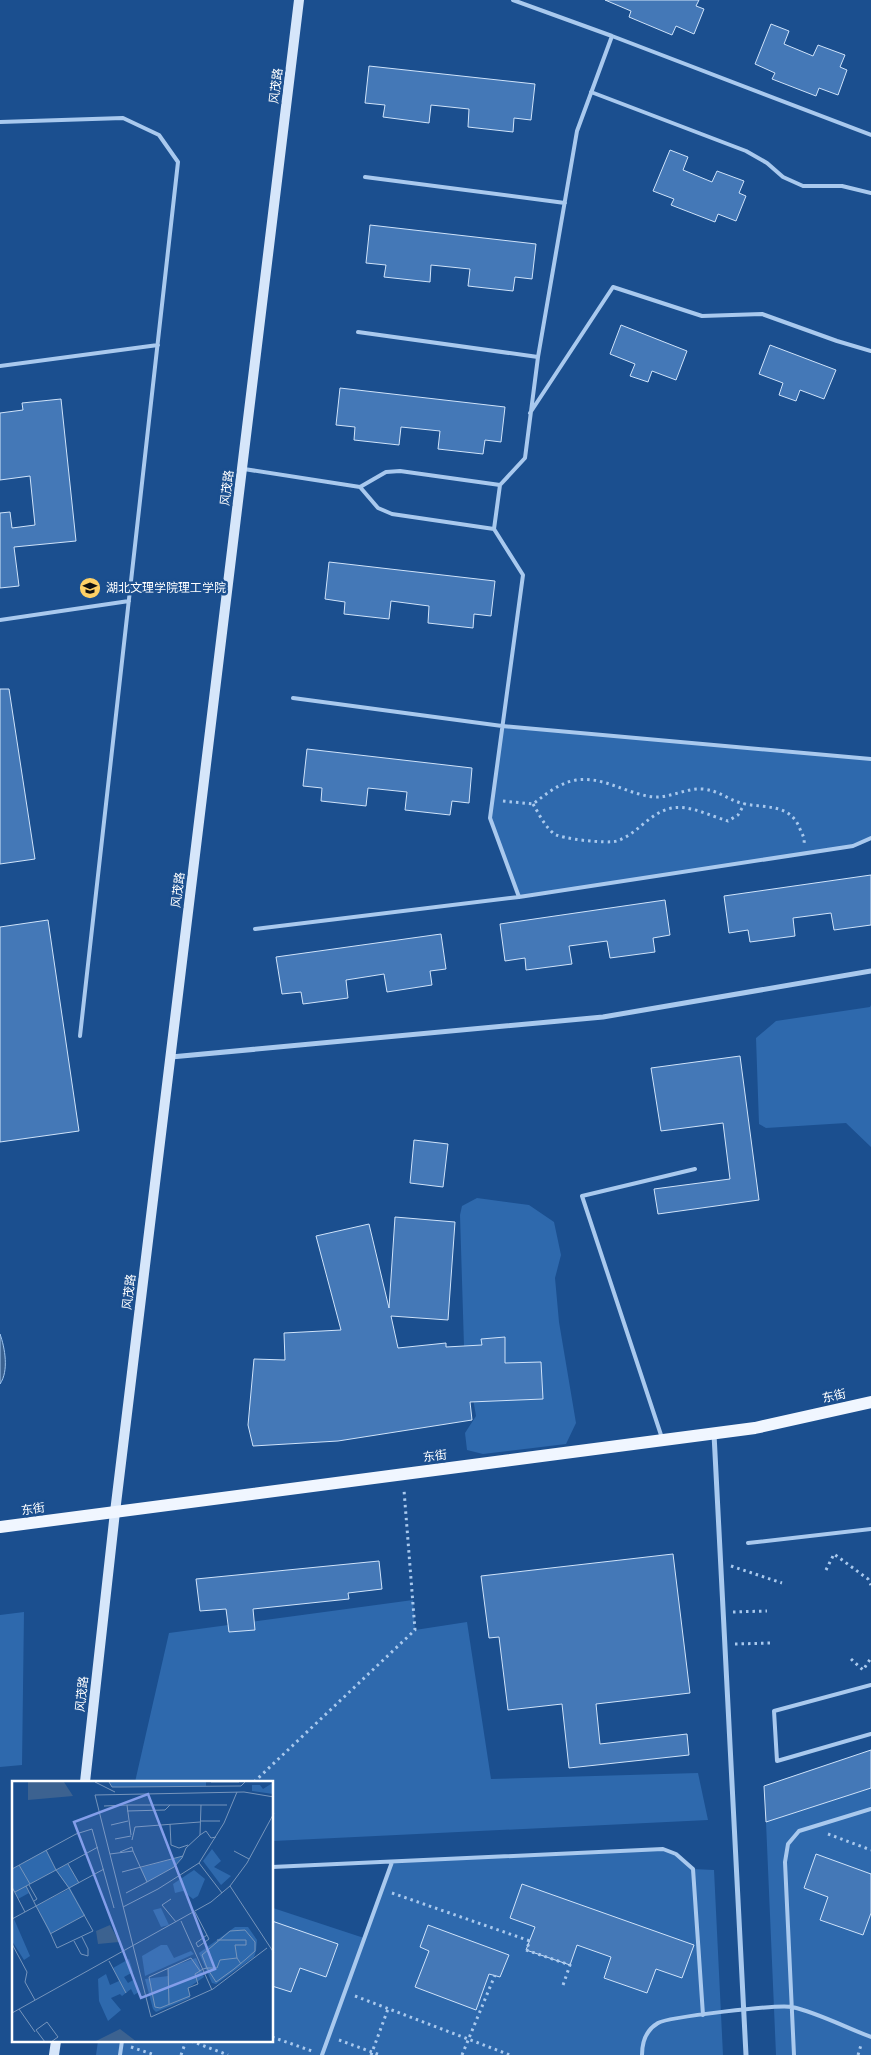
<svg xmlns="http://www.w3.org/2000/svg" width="871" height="2055" font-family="Figtree,'Noto Sans SC',sans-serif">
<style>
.green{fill:#2e69ad}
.water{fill:#3c6290;stroke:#9cc4f0}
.building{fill:#4478b7;stroke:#cfe3fa}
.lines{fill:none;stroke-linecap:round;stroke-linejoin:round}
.path{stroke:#a9c9ee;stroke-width:3;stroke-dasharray:2.5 4;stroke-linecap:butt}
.lane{stroke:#a9c9ee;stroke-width:4}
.street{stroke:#a9c9ee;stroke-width:5}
.secondary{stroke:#d6e6fa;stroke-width:10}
.primary{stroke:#f0f6ff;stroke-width:12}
.labels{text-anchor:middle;stroke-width:5;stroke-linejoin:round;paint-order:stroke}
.street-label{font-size:12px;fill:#fff;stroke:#1b4f8f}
.poi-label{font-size:12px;fill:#fff;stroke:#1b4f8f;text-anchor:start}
.inset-road{fill:none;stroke:#7695bc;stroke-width:1}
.view{fill:#839eea;fill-opacity:0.15;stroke:#839eea;stroke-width:2.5}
.inset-edge{fill:none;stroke:#fff;stroke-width:2.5}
</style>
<rect width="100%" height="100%" fill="#1b4f8f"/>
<path class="green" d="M502,726l369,33v79l-18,8 -334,51 -29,-79z
M871,1005v142l-25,-24 -80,5 -7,-4 -3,-86 20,-17 94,-14z
M477,1198l52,7 25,17 7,33 -6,23 4,44 17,101 -10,21 -83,10 -16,-4 -2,-17 11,-17 -12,-70 -4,-131 2,-9z
M413,1600l2,30 52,-8 24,157 207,-6 10,47 -435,21 -1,-59h-137l34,-149z
M24,1612l-2,153 -22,2v-152z
M871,1788v267h-95l-10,-233z
M663,1849l13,5 17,15 21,1 9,185h-627l2,-14h174l1,-133 91,30 28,-76z"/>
<path class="water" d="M0,1334c5,14 9,37 0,50z"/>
<path class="building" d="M605,0h94l-3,6 8,3 -10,25 -18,-8 -4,9 -43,-18 2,-6z
M771,24l18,7 -5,13 29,12 5,-11 27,10 -5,12 7,3 -9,25 -19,-7 -3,8 -44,-17 3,-6 -20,-9z
M369,66l166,18 -4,36 -17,-2 -1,14 -45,-5 1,-18 -38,-4 -2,18 -46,-6 2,-12 -20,-2z
M670,150l18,7 -5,13 29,12 5,-11 27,10 -5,12 7,3 -10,25 -18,-7 -3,8 -44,-17 3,-6 -21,-8z
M370,225l166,19 -4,35 -17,-2 -2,14 -45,-5 2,-17 -39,-4 -1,17 -46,-5 2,-12 -20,-2z
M621,325l66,26 -11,29 -24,-9 -4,11 -18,-6 5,-12 -25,-10z
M770,345l66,25 -12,29 -24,-9 -4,11 -17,-6 4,-12 -24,-9z
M340,388l165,19 -4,35 -16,-2 -2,14 -45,-5 2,-18 -39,-4 -2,18 -45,-5 1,-13 -19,-2z
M61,399l15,142 -62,6 5,39 -19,2v-75l10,-1 2,16 23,-3 -5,-49 -30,4v-67l23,-3 -1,-7z
M329,562l166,19 -4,35 -17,-2 -1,14 -45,-5 1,-17 -38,-5 -2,18 -45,-5 1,-12 -20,-3z
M0,689h9l26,170 -35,5z
M307,749l165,19 -3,35 -17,-2 -2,14 -45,-5 2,-18 -39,-4 -2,18 -45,-5 1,-13 -19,-2z
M871,875v50l-37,5 -3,-17 -38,5 2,18 -45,6 -2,-12 -19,3 -5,-37z
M665,900l5,35 -17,3 2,14 -45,6 -3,-17 -38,5 3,18 -46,6 -1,-12 -20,3 -5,-37z
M48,920l31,211 -79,11v-215z
M441,934l5,35 -16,2 2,14 -45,7 -3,-18 -38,6 2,18 -45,6 -2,-12 -19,2 -6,-37z
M740,1056l19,144 -101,14 -4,-25 76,-10 -7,-56 -62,8 -10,-63z
M414,1140l34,4 -5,43 -33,-4z
M395,1217l60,5 -7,98 -57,-4 7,32 48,-5v4l36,-2 -1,-6 24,-2v26l36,-1 2,37 -73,3 2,18 -134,21 -85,5 -5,-21 6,-66 31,1 -1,-27 57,-3 -25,-94 53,-12 20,84z
M673,1554l17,139 -94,11 4,40 87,-10 2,21 -120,13 -7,-64 -54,6 -9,-73 -10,1 -8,-62z
M379,1561l3,28 -34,4 1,6 -96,10 2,21 -26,2 -3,-23 -26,2 -4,-32z
M871,1750v38l-105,34 -2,-36z
M816,1854l55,20v39l-8,22 -43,-15 8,-23 -24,-9z
M522,1884l172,61 -12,33 -26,-9 -9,24 -43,-15 7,-21 -34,-12 -7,20 -44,-15 9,-23 -25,-9z
M272,1921l66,23 -12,33 -26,-9 -9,24 -19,-6z
M428,1925l81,30 -9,22 -11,-3 -13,36 -61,-23 14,-36 -9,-4z"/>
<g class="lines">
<path class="path" d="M503,801l30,3c13,-10 26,-21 43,-24 28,-4 50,14 78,17 16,1 32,-9 48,-8 16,1 25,10 39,14 22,6 49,-1 59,26 2,5 5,9 4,14
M533,804c6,10 11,21 20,29 6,6 55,11 64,8 20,-7 31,-26 51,-32 19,-6 42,7 60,12l10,-6 7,-12
M731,1566l51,17
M826,1570l8,-16 34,25 3,6
M733,1612l34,-1
M735,1644l37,-1
M851,1659l12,11 8,-12
M254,1782l161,-152 -11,-140
M828,1834l43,16
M392,1893l138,48 -4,9 44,15 -8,23
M355,1996l155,59
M272,2037l40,14
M339,2040l41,15
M191,2041l37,14
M131,2047l24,8
M181,2055l5,-14
M371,2055l17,-46
M462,2055l33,-80
M858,2055l3,-10"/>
<path class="lane" d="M513,0l99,36
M591,92l155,59 21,12 16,14 20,9h39l29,7
M0,122l123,-4 36,17 19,27 -98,874
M365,177l200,26
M358,332l180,25 -13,101 -25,27
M538,357l39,-226 35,-95 259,99
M0,366l158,-21
M530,413l83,-126 89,29 60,-2 75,27 34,10
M244,469l116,18 18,21 14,6 102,15 6,-44 -100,-14 -14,1 -26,15
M494,529l29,46 -33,243 29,79 334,-51 18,-8
M0,620l129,-19
M293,698l209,28 369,33
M255,929l264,-32
M662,1438l-80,-242 113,-27
M748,1543l123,-14
M871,1685l-97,26 3,50 94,-27
M272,1867l391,-18 13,5 17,15 10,146
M120,2055l2,-14
M322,2055l70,-193
M642,2055c0,-14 4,-25 16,-32 10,-6 121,-19 134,-16 24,5 55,21 79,30
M794,2055l-9,-193 3,-18 11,-13 72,-22"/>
<path class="street" d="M171,1057l432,-40 268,-46
M714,1434l32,621"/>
<path class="secondary" d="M85,1782l30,-270 184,-1512
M54,2055l2,-14"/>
<path class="primary" d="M0,1527l755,-99 116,-26"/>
</g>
<defs>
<g id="university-disc" transform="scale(1.125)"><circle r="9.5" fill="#ffd166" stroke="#1b4f8f"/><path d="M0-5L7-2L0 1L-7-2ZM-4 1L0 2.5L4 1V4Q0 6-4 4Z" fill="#111"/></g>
</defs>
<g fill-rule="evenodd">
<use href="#university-disc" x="90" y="588"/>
</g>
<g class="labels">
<g class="street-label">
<text transform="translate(276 86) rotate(-83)" y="4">风茂路</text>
<text transform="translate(227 488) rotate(-83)" y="4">风茂路</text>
<text transform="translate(178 890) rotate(-83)" y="4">风茂路</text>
<text transform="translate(129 1292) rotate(-83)" y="4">风茂路</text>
<text transform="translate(834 1396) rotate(-13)" y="4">东街</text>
<text transform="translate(435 1456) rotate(-7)" y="4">东街</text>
<text transform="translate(33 1509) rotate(-8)" y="4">东街</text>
<text transform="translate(82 1694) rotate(-84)" y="4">风茂路</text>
</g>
<g class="poi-label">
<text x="106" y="592">湖北文理学院理工学院</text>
</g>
</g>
<g transform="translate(12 1781)">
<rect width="261" height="261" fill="#1b4f8f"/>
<path d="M97,1h97v4l-94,1zM262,1l-1,12 -21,-3v-6h8l3,4zM200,68l9,12 -7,6 17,9 -10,9 -18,-24zM34,69l10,20 12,-6 11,19 -9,5 15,27 -35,19 -14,-28 33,-17 -13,-19 -30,16 3,7 -11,6 -6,-12v-18zM171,75l-9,11 -27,15 -7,-14zM182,89l11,9 -7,17 -5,3 -10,-8 -8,2 -2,-9zM149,127l8,17 -8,2 -8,-17zM2,138l16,37 -6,4 -12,-19zM223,146h13l9,13 -1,11 -2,6 -38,27 -4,-1 -13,-30zM149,164h6l7,13 17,-7 3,3 -49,22 -3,-20zM184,177l8,19 -16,11 2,10 -34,14 -3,-3 -8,-30 23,-3v-8zM117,178l4,13 -9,5 4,6 5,-3 6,12 -5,3 -3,-6 -9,7 -2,-2 -9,4 10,12 -13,11 -9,-20 -1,-22 8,-5 4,11 9,-4 -6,-13z" fill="#2e69ad"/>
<path d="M16,1h36l9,14 -45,4zM98,144l9,17 -21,2 -2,-13zM108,248l17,13h-43z" fill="#3c6290"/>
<path class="inset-road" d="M83,1l20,10M97,1l3,5h8l121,-1 4,-4M199,1h28M92,25l23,-1M115,30l38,-1 5,-5M188,40h20M158,43l1,21 8,3 9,-3M99,44l17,-4M119,54l-4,-30h100M188,54l6,-4 5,7 5,-1M103,58l16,-3M120,59l3,-13 65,-5M86,66l-42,23 13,18 35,-19M121,70l14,31 27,-15 8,-9 4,-10 14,-13 1,-30M222,70l15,8M98,73l23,-3 -1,-4 -12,5M187,82l23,30M56,83l11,19M7,84l11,19M0,88l64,-35 16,-5 22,79M110,91l61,-16M17,104l8,14 -3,2M218,105l44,67M0,106l13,25M3,111l41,-22 -10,-20M114,112l21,-11M159,118l-9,6 14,17M111,126l35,-18 41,-26 25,-40 13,-31M183,131l14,27 -11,8 -2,-4 11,-8M0,138l24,-13 33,-18 24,43 -36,17 -8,-18 -13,-24 -10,-20M169,140l31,69M38,153l35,-19M205,159h29v5h-11l2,13M62,160l7,13 7,2v-7l-6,-12M0,163l15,28 -2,10 10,18M255,167l-54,41 -62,28 -56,-222 149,-3 30,5M97,180l17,32M156,187l1,36M188,190l-9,-13 -42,19 6,30 5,1 30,-12 -2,-8 10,-4 -3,-10 8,-5 4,-1 9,14 18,-13 12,-10 9,-8v-9l-10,-12 -15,1 -28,24 5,13h10l3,-8 17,-2 4,6M7,228l16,23M0,232l199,-111 19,-16 17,-23 27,-50M33,261l-9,-12 11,-8 11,15 -7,5"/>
<path class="view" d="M136,13l67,175 -74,29 -67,-176z"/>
<rect width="261" height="261" class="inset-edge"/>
</g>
</svg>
